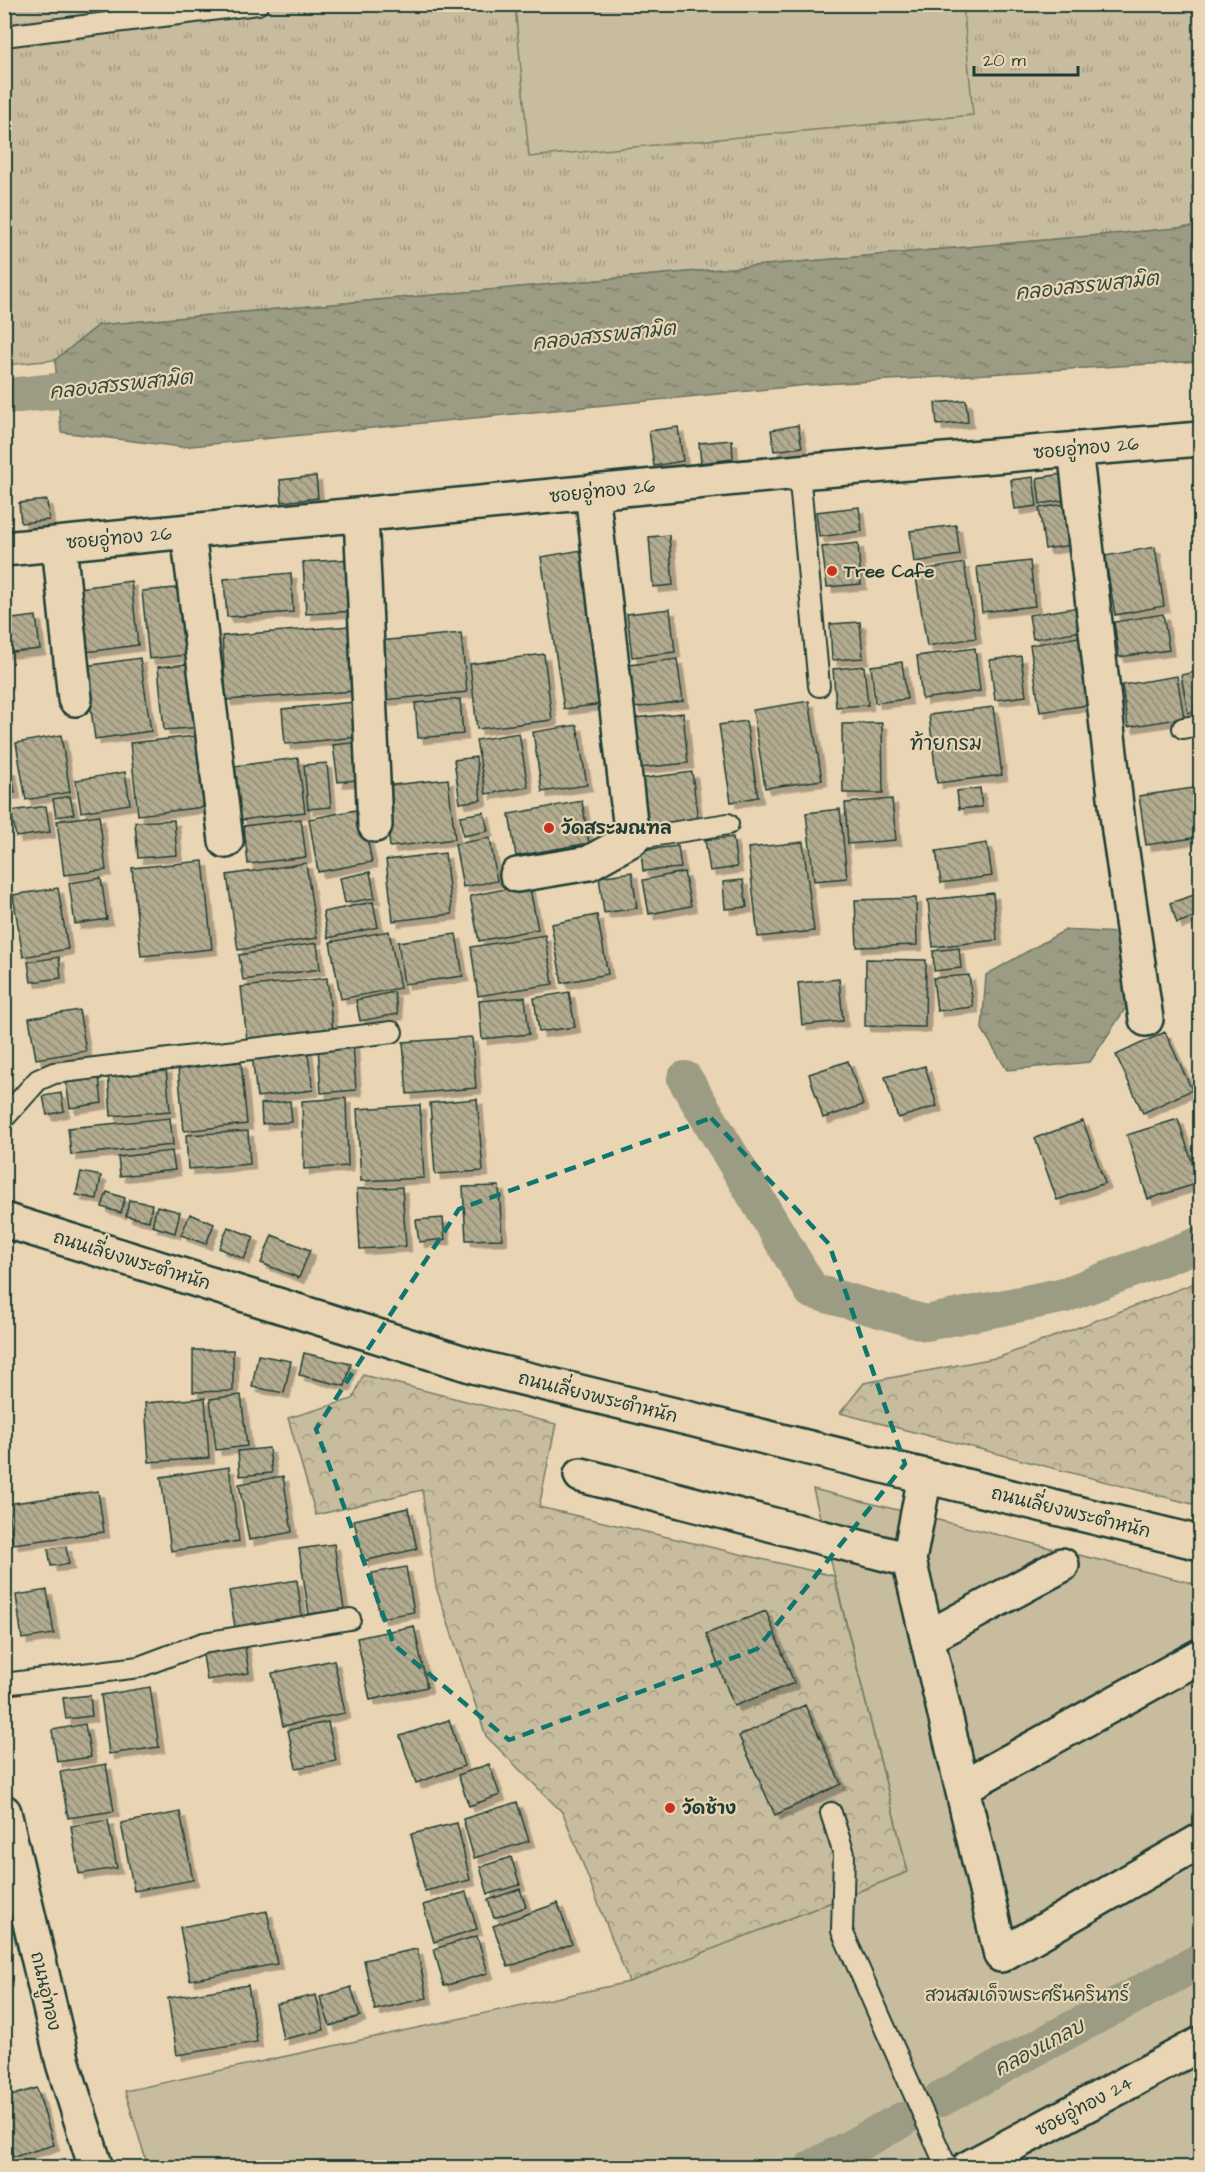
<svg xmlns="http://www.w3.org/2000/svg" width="1205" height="2172" font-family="'Architects Daughter','Playpen Sans Thai',sans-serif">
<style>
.grass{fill:url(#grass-tufts);stroke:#747c69;stroke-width:1.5}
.forest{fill:url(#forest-crowns);stroke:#747c69;stroke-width:1.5}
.park{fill:#c8bc9e;stroke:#747c69;stroke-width:1.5}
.water{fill:url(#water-ripples);stroke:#6a7563;stroke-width:1.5}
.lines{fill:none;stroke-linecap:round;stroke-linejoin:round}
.canal{stroke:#9c9b83;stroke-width:36}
.building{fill:url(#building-back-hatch);stroke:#1f3d34;stroke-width:1.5;filter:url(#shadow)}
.lane-casing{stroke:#1f3d34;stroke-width:24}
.street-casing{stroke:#1f3d34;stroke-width:38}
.secondary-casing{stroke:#1f3d34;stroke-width:38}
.primary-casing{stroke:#1f3d34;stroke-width:38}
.lane{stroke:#e9d5b3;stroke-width:20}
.street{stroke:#e9d5b3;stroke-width:33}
.secondary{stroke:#e9d5b3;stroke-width:33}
.primary{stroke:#e9d5b3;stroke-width:33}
.marked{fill:none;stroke:#0f766e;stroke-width:4.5;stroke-dasharray:12 8;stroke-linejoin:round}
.poi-dot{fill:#c8321e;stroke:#e9d5b3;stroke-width:2}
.labels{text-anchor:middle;stroke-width:4.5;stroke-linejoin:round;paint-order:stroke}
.street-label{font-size:18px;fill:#1f3d34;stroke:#e9d5b3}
.poi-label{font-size:18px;font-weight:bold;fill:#1f3d34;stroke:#e9d5b3;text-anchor:start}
.park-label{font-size:18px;fill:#304a3f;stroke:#e9d5b3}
.water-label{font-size:20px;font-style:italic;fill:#324b40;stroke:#e9d5b3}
.neighbourhood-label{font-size:20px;fill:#1f3d34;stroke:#e9d5b3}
</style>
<defs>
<pattern id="grass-tufts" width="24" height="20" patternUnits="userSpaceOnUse" patternTransform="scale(1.5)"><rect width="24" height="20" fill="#c8bc9e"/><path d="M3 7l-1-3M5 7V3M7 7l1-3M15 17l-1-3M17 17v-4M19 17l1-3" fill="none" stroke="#a29a82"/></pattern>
<pattern id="forest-crowns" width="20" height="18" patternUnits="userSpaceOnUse" patternTransform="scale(1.5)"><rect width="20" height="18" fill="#c8bc9e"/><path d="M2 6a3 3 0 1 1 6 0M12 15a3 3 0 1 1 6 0" fill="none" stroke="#a29a82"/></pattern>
<pattern id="water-ripples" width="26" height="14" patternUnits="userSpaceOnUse" patternTransform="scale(1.5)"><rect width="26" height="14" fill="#9c9b83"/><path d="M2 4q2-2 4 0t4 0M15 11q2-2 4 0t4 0" fill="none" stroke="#7f806c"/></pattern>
<pattern id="building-back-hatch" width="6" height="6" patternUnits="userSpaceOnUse" patternTransform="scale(1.5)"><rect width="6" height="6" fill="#b2ab90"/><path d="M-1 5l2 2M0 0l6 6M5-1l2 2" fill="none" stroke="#908c76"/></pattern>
<filter id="shadow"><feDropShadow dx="5.5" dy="5.5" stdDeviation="0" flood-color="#0004"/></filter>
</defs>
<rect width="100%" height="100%" fill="#e9d5b3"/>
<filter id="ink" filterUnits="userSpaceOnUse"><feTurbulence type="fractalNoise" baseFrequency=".0167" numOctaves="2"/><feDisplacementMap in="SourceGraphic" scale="12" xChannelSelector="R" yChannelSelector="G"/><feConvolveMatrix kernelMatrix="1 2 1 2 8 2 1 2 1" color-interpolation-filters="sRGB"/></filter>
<g filter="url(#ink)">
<path class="grass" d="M5,5h1195v221l-1101,99 -44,35 -50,5z"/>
<path class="forest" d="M1200,1281v225l-360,-93 24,-30 136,-26z
M363,1375l193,49 -17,83 295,69 74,296 -279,110 -66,-169 -77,-77 -50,-149 -14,-97 -106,25 -28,-97 65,-19z"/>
<path class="park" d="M515,5h448l10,110 -444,42z
M813,1489l387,96v582h-1052l-23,-76 504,-109 279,-110z"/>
<path class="water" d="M1200,226v135l-392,24 -627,62 -120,-15 -6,-72 44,-35z
M1065,930l55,3 9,70 -39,59 -83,8 -25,-41 4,-54z"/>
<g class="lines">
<path class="canal" d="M8,396l97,-10
M685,1079l127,212 114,32 139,-28 135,-51
M940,2099l260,-138
M812,2168l90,-48"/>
</g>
<path class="building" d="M966,400l2,22 -31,3 -2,-22z
M798,425l4,22 -28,4 -3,-21z
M678,427l5,34 -29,5 -5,-35z
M732,440l1,19 -32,4 -2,-20z
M1068,473l3,26 -31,5 -3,-26z
M316,476l2,22 -36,4 -2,-22z
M1033,477l4,29 -22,3 -4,-29z
M47,500l2,20 -28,3 -2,-20z
M1072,503l6,41 -33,5 -6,-41z
M859,507l3,24 -43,6 -3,-25z
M956,525l4,30 -46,7 -4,-31z
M669,535l4,50 -20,2 -4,-50z
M858,543l3,41 -34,3 -5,-40z
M1155,547l9,59 -49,9 -10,-59z
M587,549l23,154 -46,6 -23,-152z
M352,559l3,52 -49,3 -3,-52z
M1030,561l5,45 -53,6 -5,-45z
M964,563l12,75 -49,8 -12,-75z
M291,573l2,39 -66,5 -3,-38z
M131,581l7,64 -52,7 -7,-64z
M188,587l7,67 -46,5 -7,-68z
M1079,607l3,24 -49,8 -4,-24z
M670,609l5,43 -43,5 -5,-43z
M1163,614l6,36 -50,7 -5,-35z
M36,616l4,33 -36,4v-33z
M860,622l3,36 -31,2 -2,-36z
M350,626l5,65 -129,9 -4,-64z
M461,633l6,59 -83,8 -5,-59z
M1085,636l10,68 -55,8 -10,-67z
M975,648l5,43 -58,8 -5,-43z
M544,654l8,66 -75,9 -7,-65z
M1021,656l5,40 -31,4 -5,-40z
M140,658l11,73 -56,8 -10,-73z
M677,659l6,42 -49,7 -5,-43z
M902,662l5,37 -32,4 -4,-37z
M197,663l6,64 -39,3 -6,-63z
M864,666l4,39 -32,2 -3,-38z
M1200,671v40l-12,2 -7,-38z
M1177,676l7,42 -56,9 -6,-42z
M460,699l3,35 -45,4 -3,-35z
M809,701l13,79 -57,8 -12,-78z
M355,702l3,35 -73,7 -3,-35z
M993,707l9,68 -65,8 -8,-68z
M683,713l5,50 -49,5 -5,-50z
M746,721l12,76 -27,5 -12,-77z
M882,723l1,70h-40l-1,-69z
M577,725l10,60 -45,7 -9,-60z
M519,733l9,54 -42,7 -10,-54z
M61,735l9,57 -44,8 -10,-57z
M205,735l7,71 -74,9 -8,-72z
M360,742l4,37 -26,3 -5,-37z
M476,757l5,43 -21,3 -6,-43z
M298,758l7,54 -64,8 -6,-54z
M327,763l4,44 -23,2 -4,-44z
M11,769l4,24 -11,2v-25z
M125,772l5,32 -49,8 -5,-32z
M692,772l6,49 -54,6 -6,-48z
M448,779l7,60 -65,8 -7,-61z
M1200,787v50l-54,8 -7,-49z
M980,788l2,19 -23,2 -2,-18z
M70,796l4,18 -18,3 -3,-18z
M892,799l4,41 -48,4 -3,-41z
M582,801l7,42 -73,13 -7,-42z
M46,806l4,26 -34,5 -5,-26z
M361,809l11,53 -54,10 -9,-53z
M840,809l7,69 -33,3 -8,-68z
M484,812l4,19 -25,5 -3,-20z
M99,815l7,55 -42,5 -7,-54z
M301,819l5,38 -58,7 -4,-38z
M174,820l3,35 -39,3 -3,-36z
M733,837l4,30 -27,4 -5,-31z
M490,838l7,43 -34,6 -8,-43z
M803,842l11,89 -56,6 -10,-89z
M987,843l5,33 -51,7 -5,-32z
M678,846l3,22 -38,3 -2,-21z
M445,853l7,61 -59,7 -7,-61z
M203,861l9,88 -71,7 -9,-88z
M306,863l11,75 -79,12 -11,-75z
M370,872l5,26 -30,5 -5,-25z
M632,872l5,36 -33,5 -5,-36z
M684,872l7,34 -42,8 -6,-34z
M101,878l6,41 -32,5 -6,-41z
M743,880l4,27 -22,2 -2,-27z
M529,884l9,45 -59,12 -9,-45z
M58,888l10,61 -45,8 -10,-62z
M993,893l4,47 -64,7 -5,-47z
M1200,893v22l-23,8 -7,-20z
M916,898l1,47 -60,2 -2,-47z
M373,902l5,25 -50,11 -5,-26z
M597,915l11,59 -46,9 -11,-59z
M389,931l11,57 -59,11 -11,-57z
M456,934l7,42 -59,8 -6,-42z
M545,935l8,49 -75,12 -7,-49z
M317,943l3,26 -77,11 -4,-25z
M959,948l2,20 -27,3 -1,-20z
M59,957l2,21 -30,4 -3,-20z
M866,959l60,1 -1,67 -60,-1z
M969,975l4,32 -36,4 -4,-33z
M327,978l6,53 -86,9 -6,-53z
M839,979l4,42 -41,4 -4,-42z
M394,992l4,22 -38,7 -4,-21z
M569,992l6,35 -36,5 -5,-34z
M525,997l4,37 -47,5 -3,-38z
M79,1010l7,41 -50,8 -7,-41z
M1165,1032l27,58 -49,23 -27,-58z
M472,1037l4,51 -69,6 -4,-52z
M353,1044l3,46 -35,3 -3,-46z
M307,1048l6,42 -56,7 -5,-42z
M848,1061l15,44 -40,13 -14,-44z
M241,1062l6,62 -63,7 -6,-63z
M925,1066l12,40 -39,12 -13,-41z
M166,1068l4,43 -59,5 -3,-43z
M99,1077l3,26 -32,5 -4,-26z
M61,1093l3,18 -17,4 -4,-19z
M346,1098l2,68 -44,3 -2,-68z
M477,1099l6,72 -48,3 -5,-71z
M290,1101l2,21 -30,2 -1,-20z
M420,1105l4,73 -63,3 -4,-72z
M170,1118l3,27 -102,10 -3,-27z
M1178,1119l21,64 -51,16 -21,-64z
M1083,1121l22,62 -48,17 -22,-62z
M248,1131l2,33 -62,5 -2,-34z
M172,1151l3,19 -55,6 -2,-19z
M81,1172l20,4 -4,23 -21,-4z
M499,1186l3,53 -36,1 -3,-53z
M402,1187l4,59 -46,3 -3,-60z
M107,1192l18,6 -4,15 -19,-6z
M129,1200l23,4 -3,17 -23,-5z
M157,1206l23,6 -5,21 -23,-7z
M190,1214l24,10 -8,20 -25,-9z
M443,1218l2,21 -26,3 -3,-22z
M228,1227l26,10 -10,22 -25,-11z
M272,1235l38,15 -11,28 -38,-15z
M193,1350h40v41l-40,1z
M304,1353l47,11 -6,22 -46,-11z
M258,1355l33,6 -7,32 -32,-6z
M241,1395l6,51 -31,4 -6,-51z
M205,1398l4,60 -60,4 -4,-59z
M269,1448l3,25 -32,3 -2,-25z
M229,1467l10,74 -68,10 -10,-74z
M283,1476l9,56 -43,8 -10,-56z
M98,1491l6,41 -91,12 -6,-40z
M408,1508l9,41 -54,12 -9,-41z
M334,1544l10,65 -35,5 -10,-65z
M66,1546l3,18 -18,2 -3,-17z
M406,1567l8,45 -34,6 -8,-45z
M297,1580l5,37 -67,10 -6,-36z
M47,1590l7,44 -32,5 -6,-44z
M766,1611l28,72 -60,23 -28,-72z
M414,1626l13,61 -57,13 -13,-62z
M244,1642l5,31 -42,7 -5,-31z
M334,1660l11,53 -62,13 -11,-53z
M150,1687l9,60 -50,7 -8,-59z
M90,1695l2,21 -26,3 -3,-21z
M805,1705l36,79 -66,31 -36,-79z
M449,1720l15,46 -48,17 -16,-47z
M328,1722l8,39 -40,7 -8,-38z
M85,1724l6,33 -34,5 -5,-32z
M106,1764l8,47 -46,7 -8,-46z
M489,1764l11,31 -31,11 -11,-31z
M517,1802l12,39 -55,17 -11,-39z
M180,1812l13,68 -59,11 -13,-68z
M108,1820l9,48 -38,6 -8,-48z
M457,1823l13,57 -45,11 -14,-57z
M511,1857l9,28 -32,9 -8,-27z
M520,1889l6,18 -32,11 -6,-18z
M466,1892l11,37 -43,13 -11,-37z
M558,1903l14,41 -64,23 -15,-41z
M267,1911l10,53 -87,16 -10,-53z
M477,1936l11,37 -44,13 -10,-37z
M417,1949l10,49 -52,12 -11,-50z
M248,1985l9,57 -80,13 -9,-57z
M351,1987l9,29 -30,10 -10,-29z
M316,1995l8,35 -41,9 -7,-35z
M37,2088l17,57 -41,12 -9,-28v-31z"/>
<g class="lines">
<g class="lane-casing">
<path id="lane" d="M4,36l254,-32
M799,472l20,214
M1183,728l17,-3
M632,839l96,-15
M4,1118l34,-38 16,-7 338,-41
M4,1684l135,-17 64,-24 147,-24
M831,1813l13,41 -2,77 105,237"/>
</g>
<g class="street-casing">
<path id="street" d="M1075,449l44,382 27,188
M361,515l14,310
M188,532l38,309
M59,544l16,155
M4,549l795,-77 401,-33
M517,875l72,-12 43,-24 -40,-347
M581,1475l328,85
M925,1476l-16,84 92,395 199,-114
M927,1638l135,-73
M963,1787l237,-131
M968,2168l232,-124"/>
</g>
<g class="secondary-casing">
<path id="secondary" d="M4,1220l473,147 723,176"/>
</g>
<g class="primary-casing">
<path id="primary" d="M4,1812l59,251 33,105"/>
</g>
<use href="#lane" class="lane"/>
<use href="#street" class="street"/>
<use href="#secondary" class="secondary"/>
<use href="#primary" class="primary"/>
</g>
</g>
<path class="marked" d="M711,1118l118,126 76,220 -148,185 -248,91 -115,-95 -78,-216 143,-220z"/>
<g class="poi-dot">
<circle cx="832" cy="571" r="6"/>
<circle cx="549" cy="828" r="6"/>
<circle cx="670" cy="1808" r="6"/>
</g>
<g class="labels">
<g class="street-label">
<text transform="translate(1086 448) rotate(-5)" y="6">ซอยอู่ทอง 26</text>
<text transform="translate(602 491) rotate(-6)" y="6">ซอยอู่ทอง 26</text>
<text transform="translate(119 538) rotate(-5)" y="6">ซอยอู่ทอง 26</text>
<text transform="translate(132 1260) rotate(17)" y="6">ถนนเลี่ยงพระตำหนัก</text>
<text transform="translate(598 1397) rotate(14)" y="6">ถนนเลี่ยงพระตำหนัก</text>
<text transform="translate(1071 1512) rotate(14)" y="6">ถนนเลี่ยงพระตำหนัก</text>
<text transform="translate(46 1991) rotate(77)" y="6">ถนนอู่ทอง</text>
<text transform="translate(1084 2106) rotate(-28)" y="6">ซอยอู่ทอง 24</text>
</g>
<g class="poi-label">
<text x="844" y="577">Tree Cafe</text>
<text x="561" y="834">วัดสระมณฑล</text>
<text x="682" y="1814">วัดช้าง</text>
</g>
<g class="park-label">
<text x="1027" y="2001">สวนสมเด็จพระศรีนครินทร์</text>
</g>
<g class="water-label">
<text transform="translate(1087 285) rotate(-6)" y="7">คลองสรรพสามิต</text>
<text transform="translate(604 335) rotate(-6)" y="7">คลองสรรพสามิต</text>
<text transform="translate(121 384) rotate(-6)" y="7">คลองสรรพสามิต</text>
<text transform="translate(1039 2047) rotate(-28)" y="7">คลองแกลบ</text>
</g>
<g class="neighbourhood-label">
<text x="946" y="750">ท้ายกรม</text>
</g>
</g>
<rect width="1205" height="2172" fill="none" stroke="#e9d5b3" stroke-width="24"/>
<rect x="12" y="12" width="1181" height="2148" fill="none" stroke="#1f3d34" stroke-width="2" filter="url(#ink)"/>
<path d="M974 66v9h104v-9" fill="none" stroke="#1f3d34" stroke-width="3"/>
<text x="983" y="66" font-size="18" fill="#1f3d34" stroke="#e9d5b3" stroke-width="4.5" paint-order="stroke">20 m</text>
</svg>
